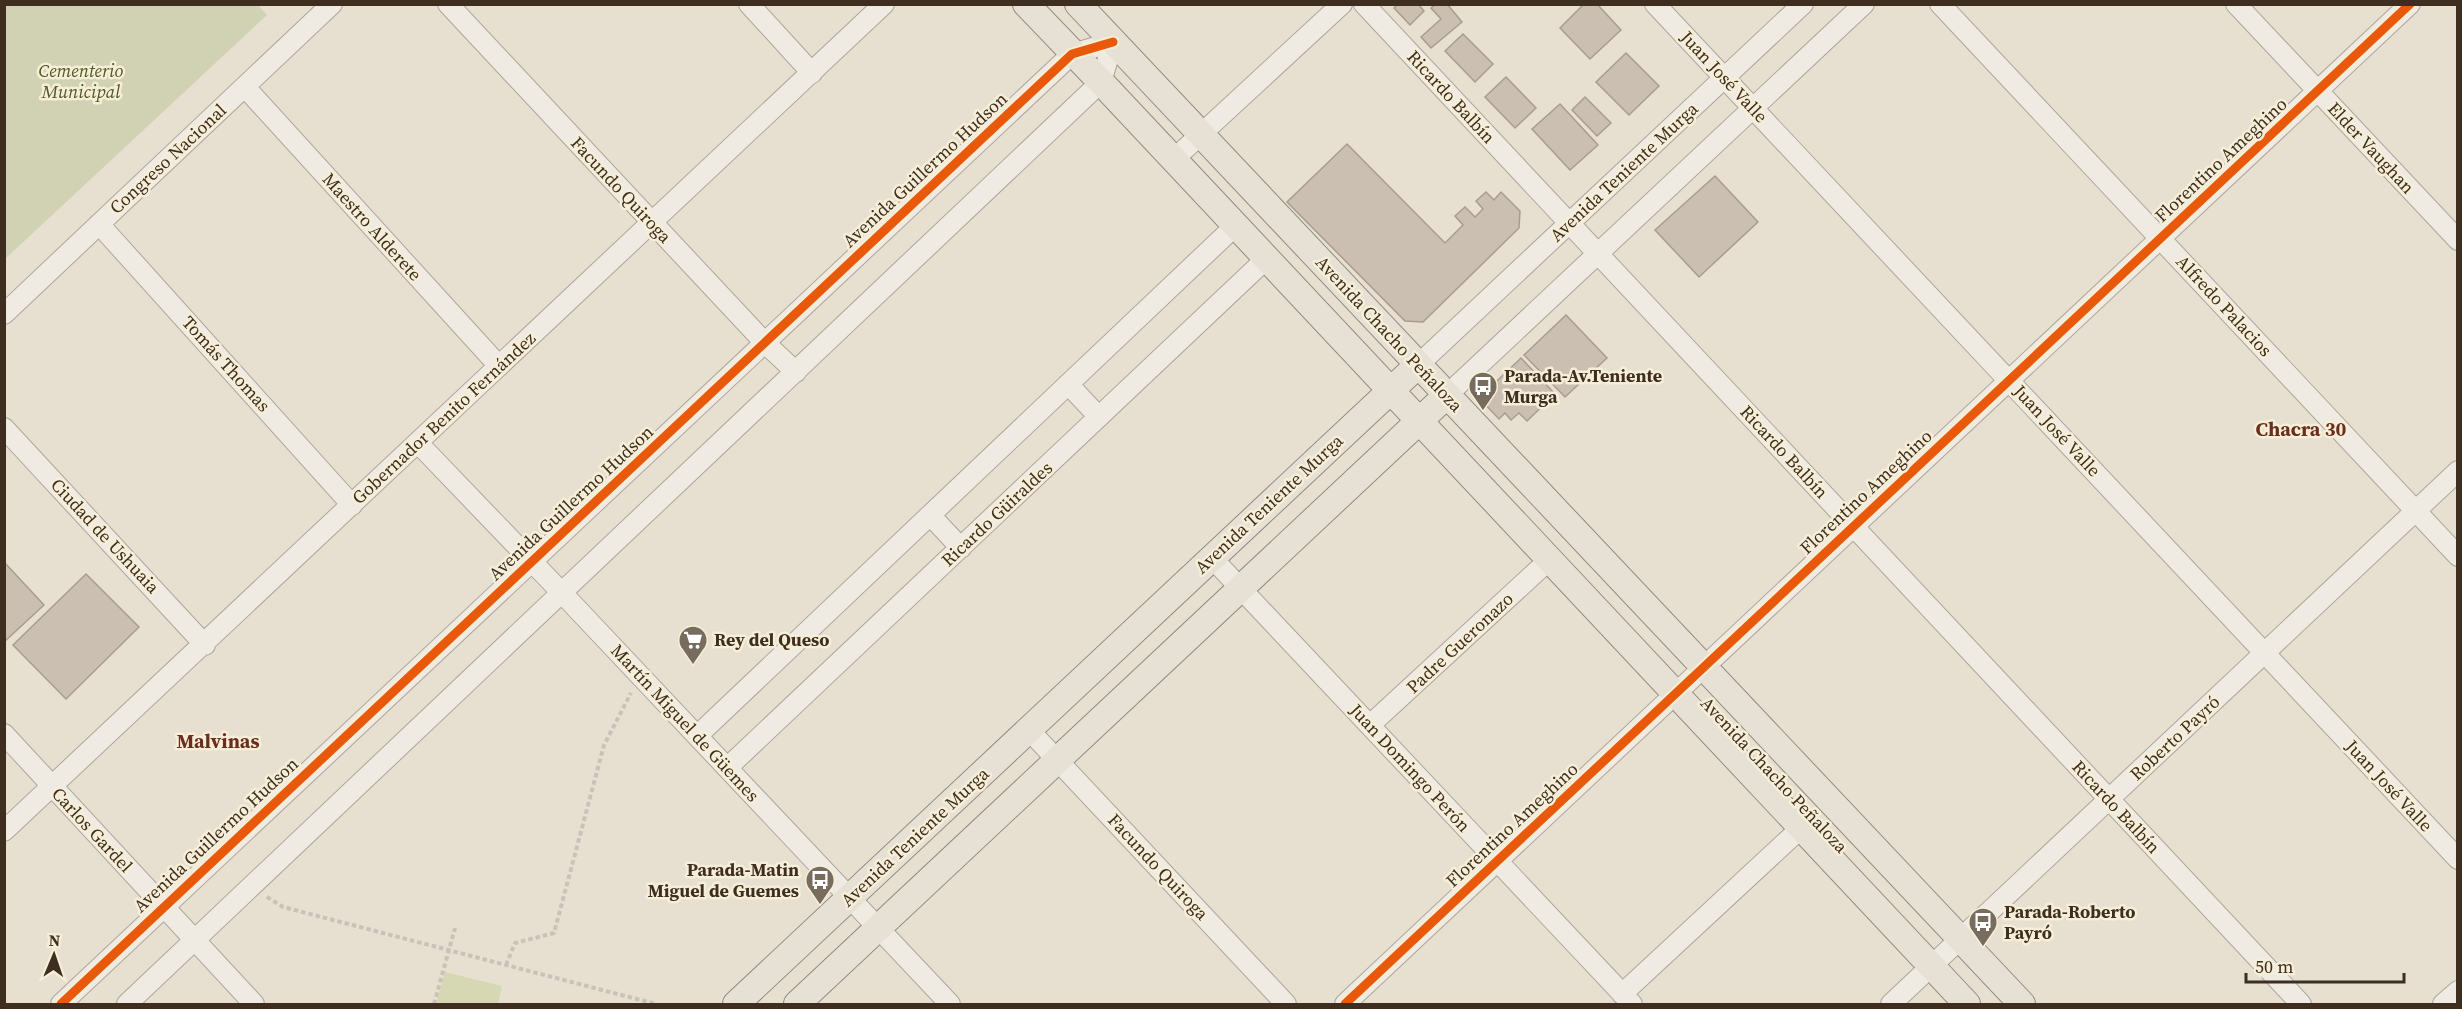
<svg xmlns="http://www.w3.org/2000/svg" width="2462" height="1009" font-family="'Source Serif 4',serif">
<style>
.green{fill:#d6d7b3}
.cemetery{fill:#d1d1b3}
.building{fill:#cbbfb2;stroke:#a89c90;stroke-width:1.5}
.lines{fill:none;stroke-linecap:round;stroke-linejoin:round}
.minor-casing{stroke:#ada599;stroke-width:22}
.major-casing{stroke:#928b80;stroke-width:28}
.path{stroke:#c8c2b9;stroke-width:4;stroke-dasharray:4.5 3;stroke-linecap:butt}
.minor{stroke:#efebe3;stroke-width:20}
.major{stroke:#e6e1d4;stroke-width:26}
.cycleway-casing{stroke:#f7eed8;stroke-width:13}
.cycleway{stroke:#e8590c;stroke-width:9}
.labels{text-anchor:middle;stroke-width:5;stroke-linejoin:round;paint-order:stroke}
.park-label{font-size:18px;font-style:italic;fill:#4d5a26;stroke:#f7eed8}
.street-label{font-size:18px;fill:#3d2e20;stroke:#f7eed8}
.poi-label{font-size:18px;font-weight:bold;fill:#3d2e20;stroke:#f7eed8;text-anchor:start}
.neighbourhood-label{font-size:20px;font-weight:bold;fill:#6b2e1e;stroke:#f7eed8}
</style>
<rect width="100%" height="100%" fill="#e7e0d1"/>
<path class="green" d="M445,972l57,14 -4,18h-62z"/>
<path class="cemetery" d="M5,4h252l10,11 -262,244z"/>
<path class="building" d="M1398,4h20l6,7 -14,14 -16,-17z
M1436,4h11l15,18 -31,26 -10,-11 20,-18 -10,-11z
M1584,4h13l24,26 -31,29 -30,-31z
M1463,34l30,30 -18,18 -30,-31z
M1626,53l33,33 -30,29 -33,-33z
M1506,77l30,31 -21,20 -30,-31z
M1585,97l26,26 -14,13 -25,-26z
M1560,104l38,41 -28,25 -38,-41z
M1347,144l98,99 18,-18 -8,-9 10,-9 10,10 8,-8 -7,-8 10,-9 8,8 7,-8 19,19 -1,17 -96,94 -18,-1 -118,-119z
M1715,176l43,46 -59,55 -44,-47z
M1566,315l41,43 -42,39 -41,-42z
M1521,358l34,36 -28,27 -8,-8 -8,7 -6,-7 -6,6 -20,-21z
M4,562l40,43 -40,37z
M86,574l53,53 -73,72 -53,-54z"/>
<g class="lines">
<g class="minor-casing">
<path id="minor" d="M448,4l317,339 31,29
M749,4l63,69
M1364,4l937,1000
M1655,4l803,855
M1940,4l518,552
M2236,4l222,236
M245,87l254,279
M1173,160l169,-156
M99,224l253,281
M4,314l328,-310
M1418,365l385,-361
M1068,384l31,33
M1447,395l417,-391
M4,428l201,217
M418,443l145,151 387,410
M930,515l31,33
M1212,558l420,446
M1370,725l179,-165
M1029,730l257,274
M4,734l250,270
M697,736l538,-510
M727,768l539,-509
M4,831l880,-827
M1622,994l179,-166
M61,1004l1011,-950 41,-12
M127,1004l974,-922 12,-40
M1345,1004l1065,-1000
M1891,1004l567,-533
M2443,1004l15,-13"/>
</g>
<g class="major-casing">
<path id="major" d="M1026,4l75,78 866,922
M1078,4l944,1000
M736,1004l682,-639
M797,1004l650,-609"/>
</g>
<path class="path" d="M267,897l16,10 373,97
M506,965l9,-22 39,-10 50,-188 27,-52
M434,1004l21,-76"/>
<use href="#minor" class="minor"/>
<use href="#major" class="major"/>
<g class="cycleway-casing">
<path id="cycleway" d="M61,1004l1011,-950 41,-12
M1345,1004l1065,-1000"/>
</g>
<use href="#cycleway" class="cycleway"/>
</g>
<defs>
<g id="bus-pin" transform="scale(1.5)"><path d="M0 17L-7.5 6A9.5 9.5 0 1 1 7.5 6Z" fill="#786c5e" stroke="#f7eed8"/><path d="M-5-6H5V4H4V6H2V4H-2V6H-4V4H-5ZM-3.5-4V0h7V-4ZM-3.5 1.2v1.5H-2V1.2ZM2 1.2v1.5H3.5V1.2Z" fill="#fff"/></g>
<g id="supermarket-pin" transform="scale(1.5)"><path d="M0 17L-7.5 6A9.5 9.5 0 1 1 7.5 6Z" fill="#786c5e" stroke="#f7eed8"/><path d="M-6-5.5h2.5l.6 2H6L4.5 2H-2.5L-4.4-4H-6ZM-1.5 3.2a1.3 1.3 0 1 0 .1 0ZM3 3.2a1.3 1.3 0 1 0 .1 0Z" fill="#fff"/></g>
</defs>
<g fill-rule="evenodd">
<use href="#bus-pin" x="1483" y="386"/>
<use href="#supermarket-pin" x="693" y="640"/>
<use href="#bus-pin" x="820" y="880"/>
<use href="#bus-pin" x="1983" y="922"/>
</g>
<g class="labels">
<g class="park-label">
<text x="81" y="77">Cementerio<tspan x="81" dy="21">Municipal</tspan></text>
</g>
<g class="street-label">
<text transform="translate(1724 77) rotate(47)" y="6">Juan José Valle</text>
<text transform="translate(1451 97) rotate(47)" y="6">Ricardo Balbín</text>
<text transform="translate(2371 148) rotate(47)" y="6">Elder Vaughan</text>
<text transform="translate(168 159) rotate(-43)" y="6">Congreso Nacional</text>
<text transform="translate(2221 160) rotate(-43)" y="6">Florentino Ameghino</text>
<text transform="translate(925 170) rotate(-43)" y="6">Avenida Guillermo Hudson</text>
<text transform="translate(1624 172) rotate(-43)" y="6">Avenida Teniente Murga</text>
<text transform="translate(621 190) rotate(47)" y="6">Facundo Quiroga</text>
<text transform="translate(372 227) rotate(48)" y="6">Maestro Alderete</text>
<text transform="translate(2224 306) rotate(47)" y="6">Alfredo Palacios</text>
<text transform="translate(1389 334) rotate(47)" y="6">Avenida Chacho Peñaloza</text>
<text transform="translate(226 364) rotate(48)" y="6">Tomás Thomas</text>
<text transform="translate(444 418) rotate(-43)" y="6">Gobernador Benito Fernández</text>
<text transform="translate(2057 431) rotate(47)" y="6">Juan José Valle</text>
<text transform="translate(1784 452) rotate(47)" y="6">Ricardo Balbín</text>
<text transform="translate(1866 492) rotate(-43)" y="6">Florentino Ameghino</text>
<text transform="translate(571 503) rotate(-43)" y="6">Avenida Guillermo Hudson</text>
<text transform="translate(1269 504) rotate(-43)" y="6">Avenida Teniente Murga</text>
<text transform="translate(997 514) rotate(-43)" y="6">Ricardo Güiraldes</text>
<text transform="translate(105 536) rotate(47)" y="6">Ciudad de Ushuaia</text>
<text transform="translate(1460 643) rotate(-43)" y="6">Padre Gueronazo</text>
<text transform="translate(685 723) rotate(47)" y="6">Martín Miguel de Güemes</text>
<text transform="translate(2175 738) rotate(-43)" y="6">Roberto Payró</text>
<text transform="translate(1410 768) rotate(47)" y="6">Juan Domingo Perón</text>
<text transform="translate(1774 775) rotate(47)" y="6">Avenida Chacho Peñaloza</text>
<text transform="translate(2389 786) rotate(47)" y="6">Juan José Valle</text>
<text transform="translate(2116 807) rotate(47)" y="6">Ricardo Balbín</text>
<text transform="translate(1512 825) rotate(-43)" y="6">Florentino Ameghino</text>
<text transform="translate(92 830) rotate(47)" y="6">Carlos Gardel</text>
<text transform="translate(216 835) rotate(-43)" y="6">Avenida Guillermo Hudson</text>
<text transform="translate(915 837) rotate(-43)" y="6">Avenida Teniente Murga</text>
<text transform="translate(1158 867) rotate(47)" y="6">Facundo Quiroga</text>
</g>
<g class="poi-label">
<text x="1504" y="382">Parada-Av.Teniente<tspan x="1504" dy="21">Murga</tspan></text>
<text x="714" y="646">Rey del Queso</text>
<text x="799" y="876" text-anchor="end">Parada-Matin<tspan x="799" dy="21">Miguel de Guemes</tspan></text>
<text x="2004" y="918">Parada-Roberto<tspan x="2004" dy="21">Payró</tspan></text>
</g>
<g class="neighbourhood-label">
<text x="2301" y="436">Chacra 30</text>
<text x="218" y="748">Malvinas</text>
</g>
</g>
<rect width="2462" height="1009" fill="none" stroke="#3d2e20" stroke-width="12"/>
<g transform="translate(54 955) rotate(2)" stroke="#f7eed8" stroke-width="4.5" paint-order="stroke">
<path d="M0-4.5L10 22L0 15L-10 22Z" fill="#3d2e20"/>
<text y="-9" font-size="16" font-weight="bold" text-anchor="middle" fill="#3d2e20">N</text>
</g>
<path d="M2246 973v9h158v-9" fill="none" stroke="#3d2e20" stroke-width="3"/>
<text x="2255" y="973" font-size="18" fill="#3d2e20" stroke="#f7eed8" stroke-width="4.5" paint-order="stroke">50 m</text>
</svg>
